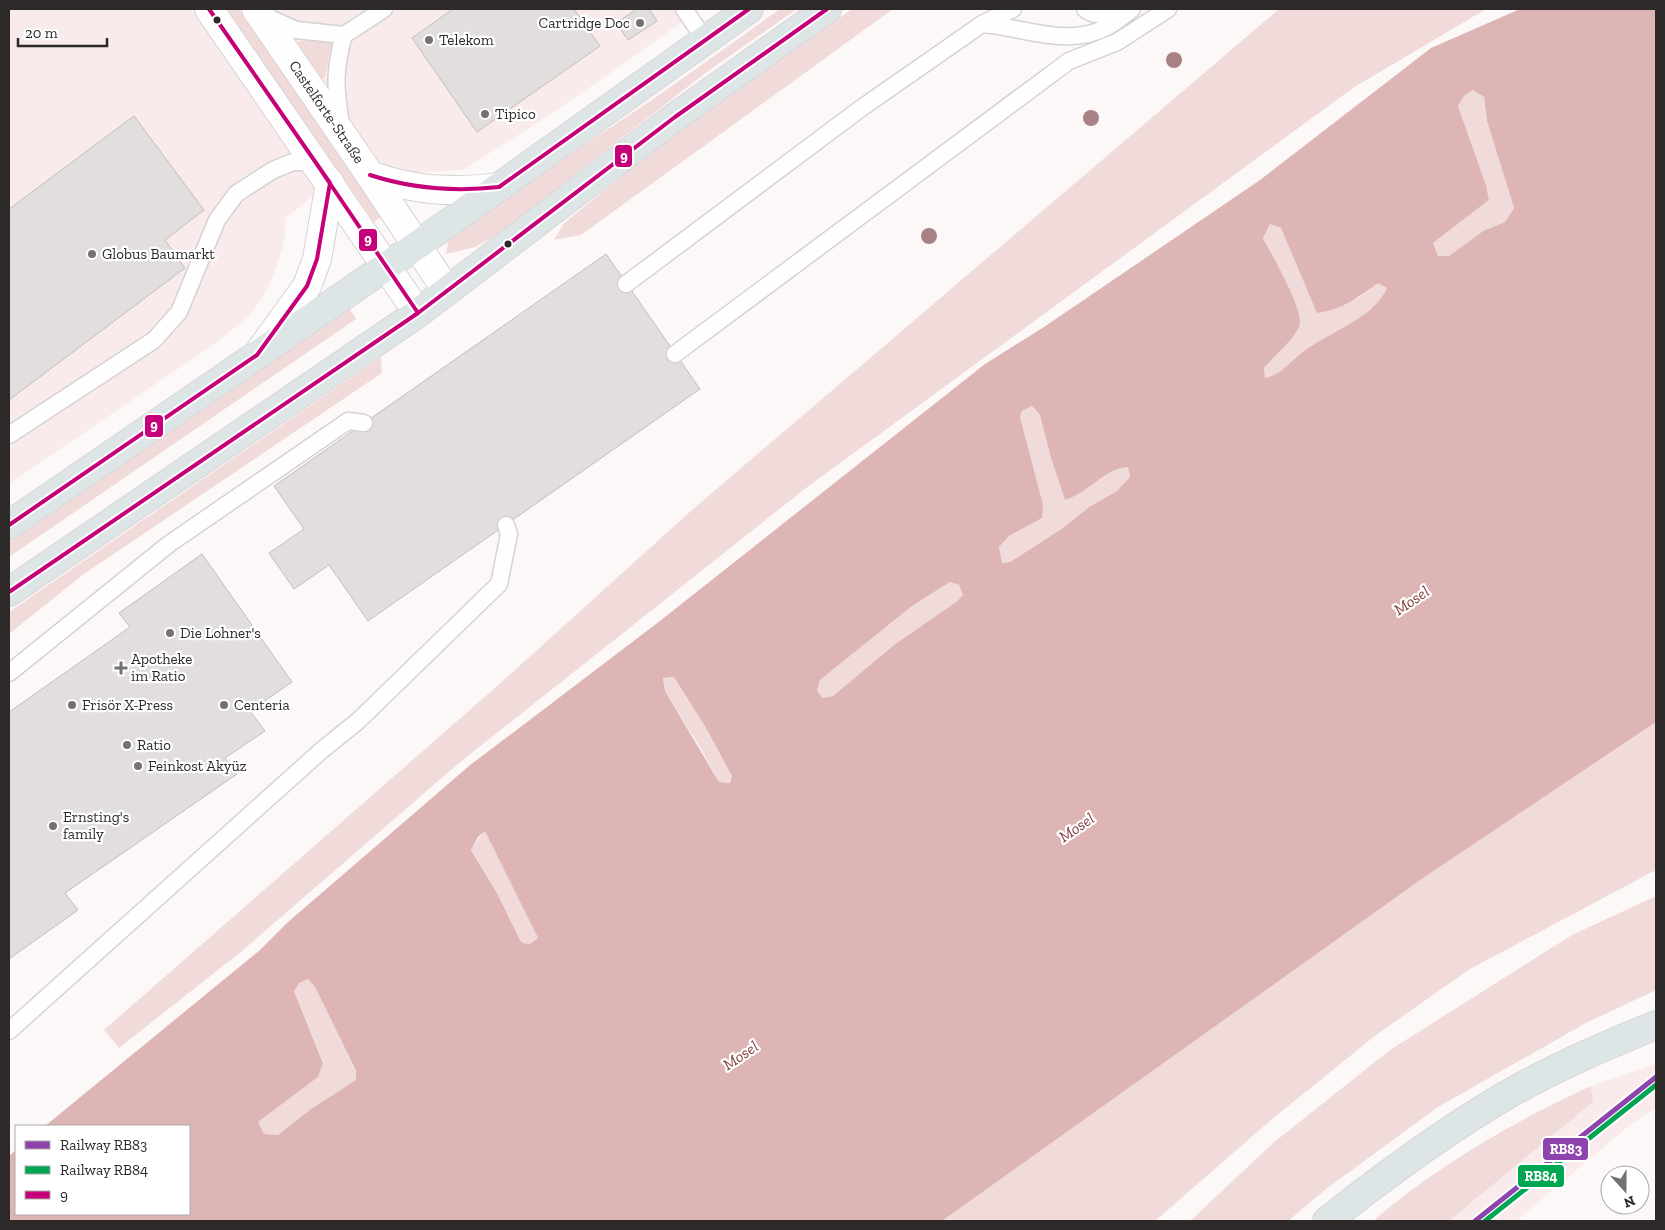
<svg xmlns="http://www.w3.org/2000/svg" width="1665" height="1230" font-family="'Zilla Slab',serif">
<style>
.built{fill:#f9ebeb}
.green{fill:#f1dada}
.water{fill:#deb5b5;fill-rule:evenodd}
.building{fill:#e2dede;stroke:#c2bebe}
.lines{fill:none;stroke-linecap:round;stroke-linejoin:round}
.service-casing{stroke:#d6d2d2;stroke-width:19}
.minor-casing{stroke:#d6d2d2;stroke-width:30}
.primary-casing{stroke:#d8d6d6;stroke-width:30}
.service{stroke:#fffefe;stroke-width:16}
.minor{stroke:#fffefe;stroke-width:28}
.primary{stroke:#dee5e6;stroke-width:28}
.bus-1-casing{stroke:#fff;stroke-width:8}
.bus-1{stroke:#c50078;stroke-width:4}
.rail-1-casing{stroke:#fff;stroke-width:9}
.rail-2-casing{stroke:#fff;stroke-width:9}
.rail-1{stroke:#8e44ad;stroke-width:5}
.rail-2{stroke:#00a651;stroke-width:5}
.tree{fill:#a88184}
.bus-dot{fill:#2d2929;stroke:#fff;stroke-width:2}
.poi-dot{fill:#767171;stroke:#fff;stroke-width:2}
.labels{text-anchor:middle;stroke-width:4.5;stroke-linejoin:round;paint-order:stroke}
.poi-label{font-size:15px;fill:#2d2929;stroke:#fff;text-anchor:start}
.street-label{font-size:15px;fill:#2d2929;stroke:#fff}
.water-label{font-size:16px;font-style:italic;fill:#803a3d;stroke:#fff}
.line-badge{stroke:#fff;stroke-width:2}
.badge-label{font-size:14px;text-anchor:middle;font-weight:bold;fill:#fff}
</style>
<rect width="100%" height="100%" fill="#fdf8f8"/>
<path class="built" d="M9,9h692l-142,100 -96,61 -93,5 -8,-13 -32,21 -44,35 -2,25 -11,33 -10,21 -15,20 -32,26 -207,141z
M1656,1064v44l-27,18 -113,95h-67l144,-119 -2,-16z"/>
<path class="green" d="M225,9h15l143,207 -9,6z
M780,9h17l-93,65 -207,161 -22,12 -29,7 2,-12 54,-42 160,-107z
M852,9h41l-312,226 -27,5 10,-17 118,-95z
M1279,9h207l-133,79 -547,400 -347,275 -217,188 -123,97 -15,-18 392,-343 196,-177z
M332,40l2,3 -5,11 -4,23 -5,3 -23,-36 2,-3z
M1473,90l11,7 3,24 27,87 -9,14 -22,9 -34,25h-11l-5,-13 56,-43 -3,-15 -28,-79 6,-10z
M1270,224l11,4 36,84 41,-14 20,-15 9,4c-4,9 -8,16 -16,22 -23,19 -52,30 -75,48 -12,10 -15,18 -31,21l-1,-10 9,-11 12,-75 -22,-44z
M348,306l8,13 -347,238v-17z
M381,357l1,16 -298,201 -75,60v-22z
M1032,406l8,9 11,43 14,42c24,-7 40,-32 63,-33l2,10 -13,14 -28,16 -26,21 -53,34 -9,1 -2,-16 10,-11 33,-18 -3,-26 -19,-75 2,-6z
M950,582l9,3 4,10 -7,7 -62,43 -61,51 -10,2 -6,-7 3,-11 92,-74z
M674,677l32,51 26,48 -2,7 -11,-1 -18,-33 -36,-58 -2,-13z
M1656,722v148l-186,99 -94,66 -105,85 -116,101h-213l484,-345z
M485,830l53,108 -8,6 -7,-1 -3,-3 -23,-47 -26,-44z
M1656,896v94l-70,33 -148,84 -112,82 -38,32h-98l83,-78 117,-93 182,-115z
M308,979l7,8 41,85v8l-45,29 -33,26 -15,-1 -5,-12 60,-45 5,-15 -29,-71 4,-8z
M1591,1086l2,16 -144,119h-76c65,-56 140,-99 218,-135z"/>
<path class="water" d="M1520,9h136v713l-230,154 -484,345h-933v-65l7,-6v64h173v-88h-144l215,-176 28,-28 181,-156 187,-142 329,-260 59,-37 216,-147 171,-132zM1473,90l11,7 3,24 27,87 -9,14 -22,9 -34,25h-11l-5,-13 56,-43 -3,-15 -28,-79 6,-10zM1270,224l11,4 36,85c24,-3 42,-16 61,-30l9,5c-4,8 -9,15 -16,21 -24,20 -55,30 -78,51 -10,9 -15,15 -28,18l-1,-10c11,-14 27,-25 35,-41 7,-15 -28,-73 -36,-89zM1032,406l8,9 11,43 14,42c24,-7 40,-32 63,-33l2,10 -13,14 -28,16 -26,21 -53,34 -8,1 -3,-16 10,-11 33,-18 1,-13 -23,-88 2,-6zM950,582l9,3 4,10 -7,7 -62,43 -61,51 -10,2 -6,-7 3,-11 92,-74zM674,677l32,51 26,48 -2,7 -11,-1 -54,-91 -2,-13zM485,831l53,107 -8,6 -7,-1 -3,-3 -23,-47 -26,-43 7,-13zM308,979l7,8 41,84v9l-45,29 -33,26 -14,-1 -6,-12 60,-45 5,-14 -29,-72 5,-8z"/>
<path class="building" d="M453,9h121l26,37 -123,86 -65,-94z
M637,9h12l8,12 -29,19 -12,-17z
M134,116l70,94 -39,30 20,28 -176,132v-191z
M606,254l94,135 -332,232 -39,-56 -35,24 -25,-36 35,-24 -30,-43z
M202,554l90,128 -42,29 15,20 -40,27 12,16 -172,119 13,17 -69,49v-247l121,-85 -11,-14z"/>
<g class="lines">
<g class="service-casing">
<path id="service" d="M684,9l21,31
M1085,9c8,7 18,6 27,0
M265,16l31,14 48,5 40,-26
M982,24c41,3 86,24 125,3 9,-5 17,-12 25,-18
M341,124c-6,-36 -7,-54 3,-89
M626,284l234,-175 122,-85 31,-15
M675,354l394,-293 48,-19 51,-33
M9,435l145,-95 25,-28 38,-92 19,-26 37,-24 20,-8h22
M9,673l160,-129 179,-123 16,2
M9,1031l313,-281 36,-29 141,-137 10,-50 -3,-9"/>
</g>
<g class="minor-casing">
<g id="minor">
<path d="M209,9l209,304"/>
<path id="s1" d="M256,9l114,166 77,116"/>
<path d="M370,175c43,16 84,18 129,12"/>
<path d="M260,351l47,-65 10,-27 13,-76"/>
</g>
</g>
<g class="primary-casing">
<path id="primary" d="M9,525l407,-279 333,-237
M9,592l409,-279 257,-196 152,-108
M1327,1221c57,-45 115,-88 178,-125 48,-28 100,-50 151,-71"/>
</g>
<use href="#service" class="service"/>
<use href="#minor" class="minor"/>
<use href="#primary" class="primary"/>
<g class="bus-1-casing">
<path id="bus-1" d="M318,166l100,147
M370,175c43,14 84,17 129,12l250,-178
M9,525l248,-170 50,-69 10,-27 13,-76 -121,-174
M9,592l409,-279 257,-196 152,-108"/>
</g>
<use href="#bus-1" class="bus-1"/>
<g class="rail-1-casing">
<path id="rail-1" d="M1475,1221l181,-144"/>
</g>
<g class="rail-2-casing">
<path id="rail-2" d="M1485,1221l171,-136"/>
</g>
<use href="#rail-1" class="rail-1"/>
<use href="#rail-2" class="rail-2"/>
</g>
<g class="tree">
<circle cx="1174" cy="60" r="8"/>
<circle cx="1091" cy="118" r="8"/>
<circle cx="929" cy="236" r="8"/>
</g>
<g class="bus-dot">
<circle cx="217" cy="20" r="4.5"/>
<circle cx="508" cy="244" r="4.5"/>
</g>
<g class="poi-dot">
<circle cx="640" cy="23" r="5"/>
<circle cx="429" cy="40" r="5"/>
<circle cx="485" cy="114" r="5"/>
<circle cx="92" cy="254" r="5"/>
<circle cx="170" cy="633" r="5"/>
<path d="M118.5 660.5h5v5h5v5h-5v5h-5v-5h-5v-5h5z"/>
<circle cx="72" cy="705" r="5"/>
<circle cx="224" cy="705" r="5"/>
<circle cx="127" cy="745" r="5"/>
<circle cx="138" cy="766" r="5"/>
<circle cx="53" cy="826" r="5"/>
</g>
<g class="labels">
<g class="poi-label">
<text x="630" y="28" text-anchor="end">Cartridge Doc</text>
<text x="439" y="45">Telekom</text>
<text x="495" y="119">Tipico</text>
<text x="102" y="259">Globus Baumarkt</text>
<text x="180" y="638">Die Lohner's</text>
<text x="131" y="664">Apotheke<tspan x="131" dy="17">im Ratio</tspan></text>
<text x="82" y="710">Frisör X-Press</text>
<text x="234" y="710">Centeria</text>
<text x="137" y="750">Ratio</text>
<text x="148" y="771">Feinkost Akyüz</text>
<text x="63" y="822">Ernsting's<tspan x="63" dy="17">family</tspan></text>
</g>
<g class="street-label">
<text dy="5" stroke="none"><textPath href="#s1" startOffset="125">Castelforte-Straße</textPath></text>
</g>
<g class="water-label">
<text transform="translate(1411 600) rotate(-34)" y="6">Mosel</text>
<text transform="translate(1076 827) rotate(-34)" y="6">Mosel</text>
<text transform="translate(740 1055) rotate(-34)" y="6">Mosel</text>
</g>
</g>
<g class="line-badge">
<rect x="614" y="144" width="19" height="24" rx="5" fill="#c50078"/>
<rect x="358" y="228" width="20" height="24" rx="5" fill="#c50078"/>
<rect x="144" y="414" width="20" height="24" rx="5" fill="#c50078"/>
<rect x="1542" y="1137" width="47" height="24" rx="5" fill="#8e44ad"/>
<rect x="1517" y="1164" width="48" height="24" rx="5" fill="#00a651"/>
</g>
<g class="badge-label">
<text x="624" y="161">9</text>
<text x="368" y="244">9</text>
<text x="154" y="430">9</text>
<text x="1566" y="1154">RB83</text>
<text x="1541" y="1181">RB84</text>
</g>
<rect width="1665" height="1230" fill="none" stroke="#2d2929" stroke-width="20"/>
<rect x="15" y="1125" width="175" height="90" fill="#ffffff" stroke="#aba9a9"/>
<rect x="25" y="1141" width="25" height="8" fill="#8e44ad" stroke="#aba9a9"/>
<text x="60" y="1150" font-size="15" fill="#2d2929">Railway RB83</text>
<rect x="25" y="1166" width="25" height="8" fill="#00a651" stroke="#aba9a9"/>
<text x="60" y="1175" font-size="15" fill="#2d2929">Railway RB84</text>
<rect x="25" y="1191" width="25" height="8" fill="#c50078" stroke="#aba9a9"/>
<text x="60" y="1200" font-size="15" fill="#2d2929">9</text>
<g transform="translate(1625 1190) rotate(159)"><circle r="24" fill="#ffffff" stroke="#aba9a9"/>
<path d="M0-4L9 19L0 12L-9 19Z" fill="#767171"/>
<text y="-8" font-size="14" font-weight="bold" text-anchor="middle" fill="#2d2929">N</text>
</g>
<path d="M18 38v8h89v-8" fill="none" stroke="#2d2929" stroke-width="2.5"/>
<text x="25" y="38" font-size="15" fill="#2d2929" stroke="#ffffff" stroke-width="4" paint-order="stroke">20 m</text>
</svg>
